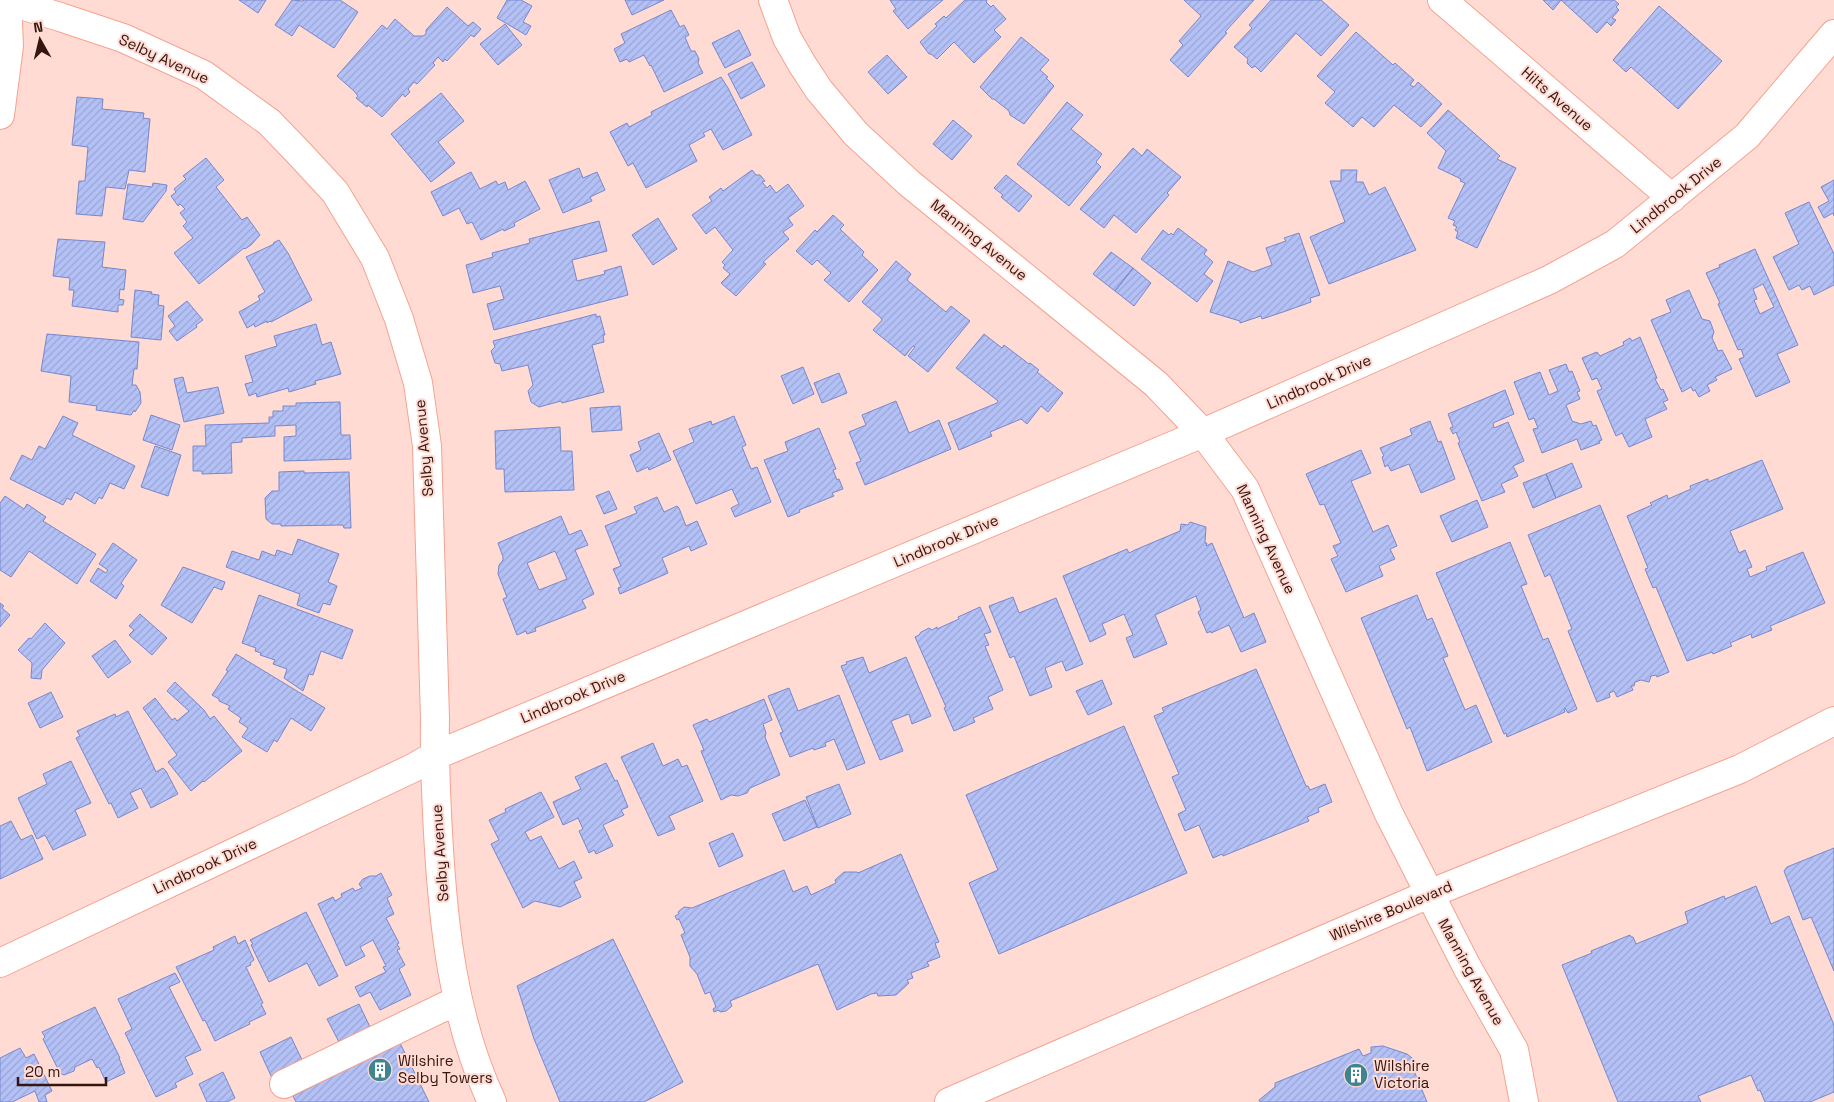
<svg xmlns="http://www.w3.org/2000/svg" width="1834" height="1102" font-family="'Space Grotesk',sans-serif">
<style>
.building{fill:url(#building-hatch);stroke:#7787cc;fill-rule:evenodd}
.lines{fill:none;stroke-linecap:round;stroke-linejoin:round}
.minor-casing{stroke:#f6a28f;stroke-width:30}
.major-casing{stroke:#f6a28f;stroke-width:30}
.minor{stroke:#fff;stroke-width:28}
.major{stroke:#fff;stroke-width:28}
.labels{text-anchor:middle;stroke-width:4;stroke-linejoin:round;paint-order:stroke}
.street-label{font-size:15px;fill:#35150f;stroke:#ffdbd3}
.poi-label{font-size:15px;fill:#35150f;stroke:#ffdbd3;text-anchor:start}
</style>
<defs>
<pattern id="building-hatch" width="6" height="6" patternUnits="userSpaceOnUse" patternTransform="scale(1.25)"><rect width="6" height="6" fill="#b3c1f7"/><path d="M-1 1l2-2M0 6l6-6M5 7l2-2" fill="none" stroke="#9ba5d3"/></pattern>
</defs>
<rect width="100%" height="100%" fill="#ffdbd3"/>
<path class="building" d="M239,0h27l-8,13z
M292,0l11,1 1,-1h36l18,12 -24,36 -35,-23 -7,11 -17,-11z
M507,0h14l11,6 -9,16 8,4 -5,9 -29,-17z
M625,0h39l-32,15z
M890,0h53l-35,29 -15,-18 3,-2z
M965,0h22l-1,2 5,5 2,-2 13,14 -12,11 7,7 -27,26 -20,-21 -17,17 -6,-5h-2l-9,-12 17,-16 -2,-2 9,-8 2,2z
M1184,0h70l-29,32 2,1 -39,44 -18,-17 13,-15 -4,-4 22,-25z
M1271,0h50l28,25 -28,31 -25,-23 -35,39 -6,-6 -3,2 -5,-5 1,-4 -14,-12 18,-19 -3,-3z
M1543,0h71l5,4 -3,3 3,3 -7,8 4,2 -5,6 -4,-4 -10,11 -36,-33 -8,10z
M1659,6l63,55 -44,48 -47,-42 -5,5 -13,-12z
M447,7l21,19 5,-4 8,7 -7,8 -3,-2 -24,26 -2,-2 -2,3 -5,-5 -5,6 2,2 -18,19 -3,-2 -6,7 2,3 -5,5 -2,-3 -21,23 -14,-12 -1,2 -11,-9 2,-2 -4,-5 -17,-15 45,-51 5,4 8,-10 19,17h9l3,-2v-4z
M671,10l9,17 4,-2 5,10 -4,2 6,14h4l4,8 -1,4 5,10 -39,19 -13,-27 -1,1 -6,-11 -15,7 -2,-3 -7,3 -6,-13 11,-6 -4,-9z
M505,24l17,21 -24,20 -18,-21z
M739,30l12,25 -26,13 -13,-25z
M1356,32l37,33 2,-2 19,17 -4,5 4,2 4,-5 24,22 -21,23 -27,-22 -20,22 -12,-10 -9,10 -28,-24 10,-11 -18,-16z
M1021,37l28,23 -9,10 8,7 -2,1 8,8 -30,38 -14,-9 -1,-4 -15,-12h-2l-12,-12z
M887,55l20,22 -19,17 -20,-22z
M752,62l13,24 -24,13 -13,-25z
M721,77l7,11 24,47 -29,15 -12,-21 -8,4 2,3 -16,9 8,16 -51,27 -13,-25 -5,3 -18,-34 17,-9 2,4 23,-12 -1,-3z
M441,93l23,28 -26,21 17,21 -24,19 -40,-48z
M77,97l26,2 -1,10 42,4 -1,5 7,1 -5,53 -16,-2 -4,19 -19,-2 -4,29 -26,-2 3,-33h6l3,-34 -16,-2z
M1067,102l16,13 -12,14 31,25 -6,8 5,5 -32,39 -52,-42z
M1448,110l52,46 -3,3 19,9 -39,80 -21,-10 2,-6 -3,-2 2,-3 -4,-2 2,-4 -7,-3 17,-35 -5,-2 1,-2 -23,-11 8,-17 -19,-18z
M953,120l19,16 -20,24 -19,-16z
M1133,148l9,8 5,-7 34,28 -14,16 2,2 -33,38 -22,-18 -10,13 -24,-19z
M206,158l18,22 -8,7 26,33 5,-3 13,18 -9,10 -6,4 -1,-1 -45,36 -25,-31 19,-15 -10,-12 4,-4 -7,-9 5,-4 -5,-5 -2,2 -7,-10 5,-4 -2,-3 12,-10 -3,-3z
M579,168l4,10 14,-6 8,18 -15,7 2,4 -29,12 -14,-33z
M752,170l4,5h4l5,6 -3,1 5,6 3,-3 6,8 12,-9 16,22 -16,12 5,7 -10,7 6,7 -26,23 3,2 -30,32 -15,-13 9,-9 -7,-6 2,-3 -3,-3 11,-12 -18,-23 -9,7 -14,-19 20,-14 -3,-4 12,-9 2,3z
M1341,170h16l-1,12h7l6,13 16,-8 31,63 -87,34 -19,-47 35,-15 -15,-41h11z
M471,172l9,17 16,-8 2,4 7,-3 3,8 17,-9 15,28 -26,14 1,3 -11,5 -1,-2 -22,11 -9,-18 -5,2 -8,-16 -16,8 -12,-24z
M1006,175l26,21 -13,16 -18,-15 2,-2 -9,-7z
M1834,180v36l-1,-3 -9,5 -6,-11 11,-6 -8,-14z
M153,183l14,2 -1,6 -23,31 -20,-3 5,-35 24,3z
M1809,202l25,52v31l-20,10 -4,-9 -8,4 -3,-5 -10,5 -16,-33 26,-13 -14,-31z
M833,215l11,10 -4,4 24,23 -2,3 16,15 -29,32 -25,-22 7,-7 -14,-13 -5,5 -16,-14 19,-21 2,2z
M658,218l19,31 -24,16 -21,-30z
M599,221l8,30 -35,9 5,21 28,-7 -1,-3 17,-5 7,29 -134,35 -7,-26 17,-5 -4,-13 -27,7 -7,-28 27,-8 -1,-4 38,-10 -1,-4z
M1178,228l29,22 -3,4 9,8 -9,12 9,7 -16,21 -56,-43 22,-29 6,5 2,-2 2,2z
M1299,233l21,62 -10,3 1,4 -25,9 -24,8 -1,-3 -21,7v-2l-30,-9 18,-51 25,11 19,-7 -6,-17 20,-7 -2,-3z
M58,239l47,3 -3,25 24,3 -2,20 -4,-1 -1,10 5,1 -1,5h-5v7l-46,-6 2,-16h-5l1,-12 -17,-2z
M279,240l9,13 24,47 -41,22 -1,-1 -3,2v-2l-12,6 -1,-3 -7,4 -8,-16 21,-12 -2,-4 7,-4 -19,-35 28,-13 -1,-1z
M1755,249l43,96 -21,9 13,28 -34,15 -17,-38 5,-2 -3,-8 -3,1 -20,-46 2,-1 -14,-30 14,-6 -1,-2zM1763,284l11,23 -14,7 -6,-14 3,-1 -4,-10z
M1111,252l22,16 -18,23 -22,-17z
M896,261l15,13 -4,6 39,32 5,-6 19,15 -42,51 -20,-16 7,-9 -2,-1 -8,10 -32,-26 9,-10 -1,-2 -19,-16z
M1133,268l18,15 -17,23 -19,-15z
M135,290l17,2 -1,2 8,1 -1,10 6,1 -3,34 -30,-3z
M1689,290l13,29 8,2 4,11 -2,6 6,13 4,-1 10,19 -17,8 2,3 -10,5 3,6 -11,6 -4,-7 -2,1 -2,-4 -9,5 -31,-72 20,-8 -5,-12z
M187,301l16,19 -7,5 1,2 -20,14 -8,-10 6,-5 -7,-10z
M596,314v3l4,-1 5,19h-2l1,7 -12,3 12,47 -42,11 -1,-2 -22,6 -8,-5 -3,-11 5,-6 -5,-20 -26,6 -2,-7 -5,-1 -4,-12 4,-4 -2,-6z
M316,324l6,21 9,-3 10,32 -26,7 1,3 -27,8 -1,-4 -31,9 -1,-4 -7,3 -4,-12 8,-2 -8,-26 32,-10 -3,-10z
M47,334l92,8 -2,27h-3l-2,16h4l4,7 1,11 -6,9 -1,-2 -3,5 -35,-5 1,-4 -28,-4 2,-26 -30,-5z
M984,334l18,14 2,-3 25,19 1,-1 9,7 -2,2 26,21 -15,19 -7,-6 -14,18 -6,-5 -31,13 2,4 -33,14 -11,-27 49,-20 1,-2 -42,-33z
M1640,337l17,41 -2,1 6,11 2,-1 5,11 -5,2 4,7 -22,10 7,18 -23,10 -7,-14 -6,3 -19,-45 5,-2 -5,-11 -5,2 -10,-22 15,-6 3,4 24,-11 -1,-3 7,-4 2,3z
M1566,364l3,8 3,-1 8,20 -3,1 3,7 -14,6 6,16 9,3 10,-3 2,5 3,-1 6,15 -3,1 1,2 -19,7 -4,-11 -35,14 -9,-24 5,-1 -4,-10 -5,2 -15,-38 26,-10 9,23 9,-4 -9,-21z
M803,367l11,27 -21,10 -12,-28z
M839,373l8,20 -25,10 -8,-20z
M183,377l4,16 31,-6 6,26 -40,9 -10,-43z
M1505,390l9,24 -21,9 1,5 14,-6 16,39 -11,5 5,10 -17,8 4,8 -23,9 -24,-58 2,-1 -4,-10 -3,2 -3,-6 3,-1 -5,-13z
M896,401l13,32 30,-13 12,29 -86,36 -9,-22 5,-2 -12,-29 17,-7 -4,-10z
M340,402l1,33h9l1,24 -67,2v-24l12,-1v-11l-21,1v10l-33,2v4l-11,1 1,30 -30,1v-3h-9v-25h13l-1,-21 64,-2v-6h4v-6h10v-5h13v-3z
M620,406l2,24 -30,2 -2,-24z
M151,415l29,10 -8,25 -29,-10z
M63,416l15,7 -6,12 63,31 -11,23 -14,-6 -8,16 -3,-2 -4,7 -20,-12 -4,8 -4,-2 -4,7 -53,-26 12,-24 10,5 7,-14 6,3z
M734,416l12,29 -4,2 9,22 6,-2 14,35 -36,15 -4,-9 8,-4 -7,-15 -36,15 -23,-53 21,-9 -5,-13 22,-8 1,4z
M1430,421l8,21 3,-1 14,38 -34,14 -12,-29 -18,7 -3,-6 -3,2 -3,-10 2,-1 -4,-8 32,-13 -2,-6z
M560,427l1,24h11l2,39 -69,2 -1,-23h-8l-1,-38z
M819,428l17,41 -3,1 4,10 2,-1 4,10 -11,4 2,3 -35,14 1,2 -12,5 -24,-57 24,-9 -3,-9z
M659,433l12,27 -22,10 -1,-3 -11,5 -7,-17 11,-5 -3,-8z
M155,446l26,9 -13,41 -27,-9z
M1361,450l10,23 -20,8 22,51 15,-7 9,21 -7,3 5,10 -16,7 4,10 -37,16 -15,-33 7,-3 -5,-10 8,-3 -17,-39 -4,1 -14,-31z
M1762,460l21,49 -53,22 9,22 6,-3 7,17 -5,2 3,8 17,-7 -1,-3 37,-15 22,51 -55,23 2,4 -20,8 -1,-4 -21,9 2,3 -19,8 -1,-2 -25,9 -31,-74 -3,1 -8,-19 3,-1 -21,-52 25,-11 -2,-2 17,-8 1,4 23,-10 -1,-3 18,-7v3z
M1572,463l10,24 -26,11 -10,-24z
M304,471v2l45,-1 2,56h-7l-1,-3 -62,1v-2h-9l-6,-5 -1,-21 7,-7h7v-19z
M1546,474l10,24 -23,10 -10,-25z
M609,491l8,18 -13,5 -8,-18z
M5,496l19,13 3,-5 19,13 -3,4 53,33 -19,30 -48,-33 -18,26 -11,-7v-67z
M657,497l7,15 13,-6 2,2 7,18 11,-5 10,23 -16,7 -2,-5 -27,12 6,15 -48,21 -2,-6 3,-1 -8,-18 8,-3 -16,-40 32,-13 -3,-6z
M1477,500l11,27 -36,15 -12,-26z
M1600,505l69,167 -12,5 -1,-2 -5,1 -2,6 -8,-2 -6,2 -1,4h-3l2,4 -16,7 -3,-6 -5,2 1,4 -13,5 -29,-71 4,-2 -22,-55 -5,3 -17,-42z
M561,516l8,19 12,-5 7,15 -13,5 19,44 -12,6 4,8 -51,20 1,3 -9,3 -1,-3 -9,4 -14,-36 4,-2 -9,-23 1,-9 4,-5v-3l-5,-14zM555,551l12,28 -28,11 -12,-27z
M1190,522l16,5 -1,16h2l-1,3 6,-3 32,75 10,-5 12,29 -25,10 -12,-27 -18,8v-2l-4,2 -9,-21 3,-2 -5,-14 -41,19 12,29 -33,14 -8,-20 7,-3 -9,-21 -22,10 4,10 -16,8 -27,-66 64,-27 2,4 6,-3 45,-19 1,-7 7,1z
M298,539l41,15 -11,28 9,4 -7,19 -7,-2 -4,10 -22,-8 3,-11 -74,-27 6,-16 27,9 3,-9 13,5 2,-6 15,5z
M1510,542l17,42 -6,2 22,54 5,-2 29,71 -9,4 -3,-5 -1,1 1,3 -58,25 -1,-4 -2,1 -68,-161z
M113,543l24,17 -16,23 3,3 -8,13 -26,-18 8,-13 8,5 2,-3 -9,-6z
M183,567l42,15 -3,8 -8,-3 -22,36 -31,-18z
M259,595l94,35 -11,29 -21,-8 -8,24 -4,-1 -6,17 -19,-13 3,-9 -14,-5 2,-4 -15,-5 1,-2 -6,-2 1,-3 -14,-5z
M1417,595l10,25 5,-2 16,38 -5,2 22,52 11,-5 16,37 -65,29 -17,-44 -3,2 -46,-111z
M1013,597l6,16 37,-15 27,66 -17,7 -4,-10 -17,7 7,19 -22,9 -16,-40 -4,2 -21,-52z
M0,603l4,3 -2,2 8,7 -10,12z
M980,607l11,25 -7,2 5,11 -4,1 18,44 -15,7 5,12 -20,9 2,4 -21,9 -10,-23 2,-1 -31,-70 4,-2 2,-3 8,-4 3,2 5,-3v2l22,-10 -1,-2z
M140,614l27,24 -15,17 -23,-20 5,-5 -5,-4z
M45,623l20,20 -23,27 -1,9 -10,-1 1,-15 -14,-13 11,-12 2,1z
M115,640l16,22 -23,16 -16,-22z
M236,654l89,54 -14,23 -20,-13 -14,24 -3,-2 -7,12 -25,-15 6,-9 -9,-6 2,-4 -13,-9 2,-3 -11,-5v-2l-7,-4 16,-24 -2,-1z
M863,657l6,16 37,-16 25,59 -19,8 -3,-10 -18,7 12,30 -23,9 -39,-94 6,-2 -1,-2z
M1256,669l50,117h2l2,4 15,-6 7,18 -14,6 1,4 -12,5 2,4 -86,35 -1,-2 -9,4 -14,-33 -14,6 -7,-17 8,-4 -14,-33 7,-3 -25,-58 10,-4 -2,-4z
M1102,680l10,24 -24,11 -12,-24z
M175,682l29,28 6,9 4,-3 28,35 -38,31 -1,-1 -12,10 -23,-29 9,-7 -34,-47 12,-10 17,22 3,-2 2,3 12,-10 -22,-20z
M789,688l9,23 41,-16 26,68 -18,7 -13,-31 -9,4 1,3 -12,4 -1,-2 -23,9 -10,-24 3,-1 -15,-36z
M51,692l12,25 -23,11 -12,-25z
M764,699l8,21 -9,4 3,9 -1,4 15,38 -30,13 -3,5 -9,3 -7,-1 -10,5 -20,-49 3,-1 -11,-25 14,-6 2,3z
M128,711l28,61 7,-4 3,3 12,23 -27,14 -10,-20 -11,5 8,15 -20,10 -7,-15 -2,1 -33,-66 4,-2 -3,-5 38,-17 1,3z
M1124,726l63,147 -188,81 -30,-71 29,-13 -32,-75z
M653,743l10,23 15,-7 4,8 5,-2 16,36 -34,15 6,13 -17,7 -37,-79z
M71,761l20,42 -16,7 11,25 -33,15 -8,-15 -8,4 -19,-41 29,-14 -4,-10z
M606,763l9,18 2,-1 11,27 -7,3 3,5 -21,10 10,21 -17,8 -2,-4 -5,3 -10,-22 4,-2 -5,-11 -15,7 -10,-23 28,-13 -6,-12z
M839,784l12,30 -33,14 -12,-31z
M541,792l13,25 -29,15 5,9 11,-5 18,33 15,-8 8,17 -8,4 7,15 -21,10 -25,-6 -12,7 -32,-64 8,-4 -10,-20 17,-8 -1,-3z
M805,800l12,27 -33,14 -12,-27z
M11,821l10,19 11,-5 11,24 -43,20v-53z
M733,833l10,23 -24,11 -10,-24z
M1834,848v123l-23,-54 -8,3 -19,-49 3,-4z
M901,854l38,88 -4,1 5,14 -13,5 2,4 -18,7 2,5 -6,2 2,3 -13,12 -18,1 -1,-3 -6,1 -34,16 -19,-46 -88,37 2,5 -6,5 -6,1 -1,-2 -5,2 -1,-3 3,-2 -6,-15 -5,2 -8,-20 -7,-8v-9l-9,-22 4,-2 -6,-14 -2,1 -2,-4 4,-2 -1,-2 6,-5 8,1 92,-38 9,22 14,-6 4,9 25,-12 -1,-3 9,-8h13l1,1z
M381,873l11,22 -5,3 7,16 -8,4 13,25 -2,1 3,5 -3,1 8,15 -6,4 12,26 -31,15 -10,-18 -10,5 -5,-10 31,-15 -3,-5 3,-1 -13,-26 -13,7 5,9 -19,10 -28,-62 15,-7 2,4 7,-4 -1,-3 12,-6 2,3 7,-3 -3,-4 4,-5 7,-3h6z
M1756,886l15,38 18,-8 45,109v67l-24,10h-45l-5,-12 -2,1 -7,-16 -53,21 3,6h-83l-56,-137 30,-12 -1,-2 39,-16 1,2h2l3,7 52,-21 -3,-11 39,-16 1,3z
M306,912l32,64 -19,10 -12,-23 -38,19 -18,-37 2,-1 -3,-4z
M235,936l3,8 7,-4 9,20 -4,3 1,2 -5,2 17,36 -2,1 5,10 -17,8 1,2 -35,17 -10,-21 -2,1 -27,-54 38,-17 -1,-3z
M613,939l70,143 -39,20h-84l-26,-63 -17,-53z
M175,973l5,9 -11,5 32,63 -16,7 8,17 -18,9 2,4 -21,10 -31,-64 7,-4 -14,-30z
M359,1004l12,25 -31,15 -13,-25z
M95,1007l25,51h-1l6,15 -19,9 -7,-15 -2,1 -5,-9 -17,8 -1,4 -10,4 -4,-2 -17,-34 2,-2 -3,-5z
M291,1037l13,27 -31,16 -13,-28z
M400,1043l29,59h-133l-3,-6z
M1383,1046l24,8 10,8 -5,4 15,36h-167l-1,-2 16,-13v-4l84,-34 4,7 8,-3v-6z
M20,1048l6,10 8,-4 18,37 -7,4 2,7h-8l-4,-11 -23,11h-12v-44z
M223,1072l12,26 -8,4h-20l-8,-18z"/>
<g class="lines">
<g class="minor-casing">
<path id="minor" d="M773,0l14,38 15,26 17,26 37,44 53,49 247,201 47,49 42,56 144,325 78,153 47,83 10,52
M1442,0l230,198
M8,1l52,16 63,21 81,37 65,47 28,29 38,41 40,66 24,61 19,64 9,63 8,273c-1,38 1,76 3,114 5,91 15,186 54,269
M0,115l9,-69 -2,-46
M0,963l413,-195 21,-12 769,-323 346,-153 66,-36 132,-108 87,-102
M284,1084l174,-84"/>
</g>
<g class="major-casing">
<path id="major" d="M949,1102l480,-208 311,-125 94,-48"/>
</g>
<use href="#minor" class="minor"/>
<use href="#major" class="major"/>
</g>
<defs>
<g id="building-disc" transform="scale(1.25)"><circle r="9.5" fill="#408492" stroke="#ffdbd3"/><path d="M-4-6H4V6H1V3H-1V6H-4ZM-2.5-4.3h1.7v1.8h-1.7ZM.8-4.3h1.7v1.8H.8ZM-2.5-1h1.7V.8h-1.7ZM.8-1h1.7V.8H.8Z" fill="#fff"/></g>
</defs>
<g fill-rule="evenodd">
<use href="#building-disc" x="380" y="1070"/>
<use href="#building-disc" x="1356" y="1075"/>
</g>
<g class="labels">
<g class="street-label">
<text transform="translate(164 59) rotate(25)" y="5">Selby Avenue</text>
<text transform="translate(1557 99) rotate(41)" y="5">Hilts Avenue</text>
<text transform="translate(1676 195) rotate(-39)" y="5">Lindbrook Drive</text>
<text transform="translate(979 240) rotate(39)" y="5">Manning Avenue</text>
<text transform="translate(1319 382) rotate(-24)" y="5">Lindbrook Drive</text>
<text transform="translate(424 448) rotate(-95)" y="5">Selby Avenue</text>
<text transform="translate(1266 539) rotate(65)" y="5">Manning Avenue</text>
<text transform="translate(946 541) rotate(-23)" y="5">Lindbrook Drive</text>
<text transform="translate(573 697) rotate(-23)" y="5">Lindbrook Drive</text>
<text transform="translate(440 853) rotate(-94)" y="5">Selby Avenue</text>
<text transform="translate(205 866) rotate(-25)" y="5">Lindbrook Drive</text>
<text transform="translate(1391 911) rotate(-23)" y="5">Wilshire Boulevard</text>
<text transform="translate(1471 972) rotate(61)" y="5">Manning Avenue</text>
</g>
<g class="poi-label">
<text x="398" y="1066">Wilshire<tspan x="398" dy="17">Selby Towers</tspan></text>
<text x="1374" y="1071">Wilshire<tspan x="1374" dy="17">Victoria</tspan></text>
</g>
</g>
<g transform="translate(40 40) rotate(352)" stroke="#ffdbd3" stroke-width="4" paint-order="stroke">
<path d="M0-4L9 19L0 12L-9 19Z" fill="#35150f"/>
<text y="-8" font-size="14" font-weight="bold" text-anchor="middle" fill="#35150f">N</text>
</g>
<path d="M18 1077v8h88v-8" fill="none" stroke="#35150f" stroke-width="2.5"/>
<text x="25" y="1077" font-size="15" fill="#35150f" stroke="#ffdbd3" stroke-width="4" paint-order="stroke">20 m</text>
</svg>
